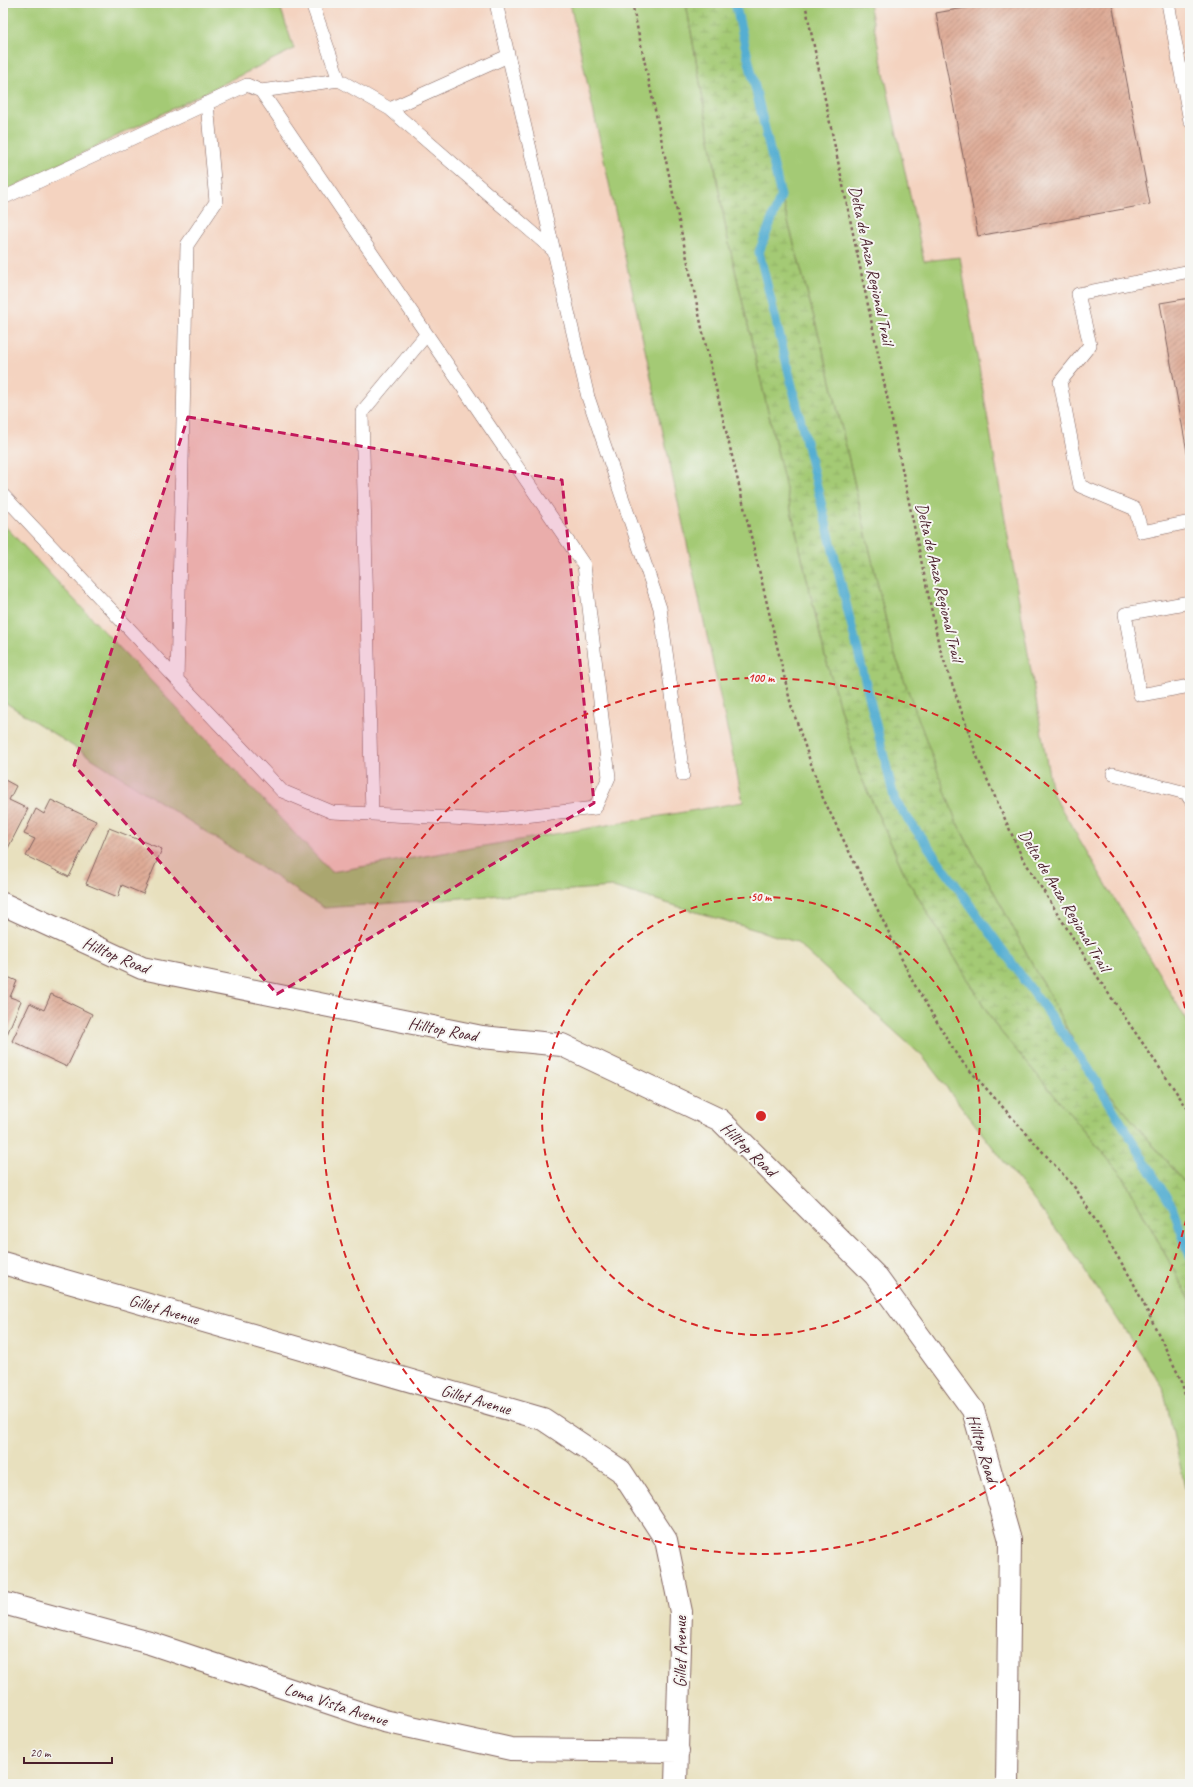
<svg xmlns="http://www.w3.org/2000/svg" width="1193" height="1787" font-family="Caveat,sans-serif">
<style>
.built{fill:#f4d3c0}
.green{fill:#a4ca75;stroke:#777450}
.wetland{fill:url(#wetland-marsh);stroke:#777450}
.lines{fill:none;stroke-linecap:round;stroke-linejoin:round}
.stream{stroke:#55aed2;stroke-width:9}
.building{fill:url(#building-hatch)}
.lane-casing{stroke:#81635e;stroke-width:14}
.street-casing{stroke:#81635e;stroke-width:24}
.path{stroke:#81635e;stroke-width:2.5;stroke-dasharray:3 3;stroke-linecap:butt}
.lane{stroke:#fff;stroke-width:13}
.street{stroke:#fff;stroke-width:22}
.marked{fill:#c2185b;fill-opacity:0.2;stroke:#c2185b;stroke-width:3;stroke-dasharray:8 5;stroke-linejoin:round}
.ring{fill:none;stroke:#d62828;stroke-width:2;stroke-dasharray:7 5}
.labels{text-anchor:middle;stroke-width:4;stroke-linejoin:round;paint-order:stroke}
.street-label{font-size:17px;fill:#4a1f2b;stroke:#f6f6f2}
.centre{fill:#d62828;stroke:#f6f6f2;stroke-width:2}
.ring-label{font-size:12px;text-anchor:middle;font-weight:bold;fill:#d62828;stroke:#f6f6f2;stroke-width:4;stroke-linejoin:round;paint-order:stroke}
</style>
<defs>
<pattern id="wetland-marsh" width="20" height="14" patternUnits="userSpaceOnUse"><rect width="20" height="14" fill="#a4ca75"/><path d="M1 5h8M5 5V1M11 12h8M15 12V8" fill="none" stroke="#8fad65"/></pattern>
<pattern id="building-hatch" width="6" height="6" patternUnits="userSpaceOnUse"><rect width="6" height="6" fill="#deab96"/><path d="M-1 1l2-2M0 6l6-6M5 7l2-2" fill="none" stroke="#b68b7b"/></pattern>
</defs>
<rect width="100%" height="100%" fill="#f6f6f2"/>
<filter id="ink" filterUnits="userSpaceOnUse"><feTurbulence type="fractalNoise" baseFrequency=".025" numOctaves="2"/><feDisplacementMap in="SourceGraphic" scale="8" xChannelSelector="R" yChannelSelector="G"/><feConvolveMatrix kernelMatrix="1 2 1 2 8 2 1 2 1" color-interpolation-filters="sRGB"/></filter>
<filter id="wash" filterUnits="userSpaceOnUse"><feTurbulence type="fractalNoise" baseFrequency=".012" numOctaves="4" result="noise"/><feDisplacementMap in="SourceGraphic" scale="16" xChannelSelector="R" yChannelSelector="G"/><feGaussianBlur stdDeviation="0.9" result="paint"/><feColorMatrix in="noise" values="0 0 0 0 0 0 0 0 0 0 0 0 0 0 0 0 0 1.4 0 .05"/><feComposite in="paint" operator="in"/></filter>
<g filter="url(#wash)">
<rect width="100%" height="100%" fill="#e8e0be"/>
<path class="built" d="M279,3h291l173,799 -412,70 -328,-348v-332l290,-143z
M869,3h321v1023l-138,-233 -92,-536 -36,4z"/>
<path class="green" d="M3,3h276l15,46 -291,143z
M570,3h116l41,232 98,421 33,114 48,107 90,149 128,152 66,122v211l-27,-124 -97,-145 -143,-185 -127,-115 -183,-55 -289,21 -321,-207v-177l328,348 412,-70z
M735,3h134l55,258 36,-4 92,536 138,233v163l-102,-121 -132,-247 -31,-80 -33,-94 -63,-274 -48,-177z"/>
<path class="wetland" d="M686,3h49l46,193 48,177 63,274 64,174 132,247 102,121v111l-66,-122 -128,-152 -90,-149 -48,-107 -33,-114 -98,-421z"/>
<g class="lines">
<path class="stream" d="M735,3l46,193 -22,56 136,549 193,267 84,138 18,51"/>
</g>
<g id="blocks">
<path class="building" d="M992,3h120l38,201 -172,32 -42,-223z
M1190,298v165h-1l-29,-160z
M3,779l13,7 -7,14 19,9 -23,45 -2,-1z
M51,800l45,21 -27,56 -43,-21 9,-17 -11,-5 12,-25 8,5z
M109,828l53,21 -19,45 -21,-9 -4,12 -32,-13z
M3,975l14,6 -7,16 11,4 -18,43z
M51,994l41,20 -25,53 -55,-26 18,-38 14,7z"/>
</g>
</g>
<g filter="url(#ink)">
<use href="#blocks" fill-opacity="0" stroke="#81635e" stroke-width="1"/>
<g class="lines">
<g class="lane-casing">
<path id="lane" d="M496,3l92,394 72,211 23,167
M1168,3l22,118
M339,80l51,29 118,-53
M261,91l78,-11 -27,-77
M390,109l164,142
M3,198l244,-113 14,6 323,474 25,212 -14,31 -106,12 -117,-6 -40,-2 -50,-21 -279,-296
M1190,271l-112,23 12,51 -30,37 20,104 55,23 7,23 48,-10
M1190,602l-65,12 15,81 50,-9
M177,680l10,-435 29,-43 -9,-99
M1113,774l73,19 4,6
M372,814l-10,-402 64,-77"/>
</g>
<g class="street-casing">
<path id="street" d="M3,904l139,64 340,69 80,8 158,75 155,155 98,135 37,130 -3,244
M3,1263l540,156 78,52 45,69 15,72 -5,172
M3,1603l147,40 234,78 127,28 167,2"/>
</g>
<path class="path" d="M632,3l73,339 86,363 31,91 91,186 45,75 118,132 56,91 50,102 8,35
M805,3l134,643 39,113 44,98 82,130 86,125"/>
<use href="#lane" class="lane"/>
<use href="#street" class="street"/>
</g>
</g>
<path class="marked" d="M188,417l374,63 32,323 -317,191 -203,-229z"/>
<g class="ring">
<circle cx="761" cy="1116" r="219"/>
<path d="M1189 1207A438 438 0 1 1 1189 1025"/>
</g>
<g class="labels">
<g class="street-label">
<text transform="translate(872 265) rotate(78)" y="6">Delta de Anza Regional Trail</text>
<text transform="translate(940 582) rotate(77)" y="6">Delta de Anza Regional Trail</text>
<text transform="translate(1065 900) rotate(59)" y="6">Delta de Anza Regional Trail</text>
<text transform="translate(116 955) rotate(23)" y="6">Hilltop Road</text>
<text transform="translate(443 1029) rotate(11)" y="6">Hilltop Road</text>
<text transform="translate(749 1149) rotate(44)" y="6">Hilltop Road</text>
<text transform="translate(164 1309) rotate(16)" y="6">Gillet Avenue</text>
<text transform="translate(476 1399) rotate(16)" y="6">Gillet Avenue</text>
<text transform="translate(983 1448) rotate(73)" y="6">Hilltop Road</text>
<text transform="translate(680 1652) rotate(-90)" y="6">Gillet Avenue</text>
<text transform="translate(336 1704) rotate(18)" y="6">Loma Vista Avenue</text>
</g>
</g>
<circle cx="761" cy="1116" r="6" class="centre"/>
<g class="ring-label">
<text x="761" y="682">100 m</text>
<text x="761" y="901">50 m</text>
</g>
<rect width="1193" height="1787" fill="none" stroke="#f6f6f2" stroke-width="16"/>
<path d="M24 1757v6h88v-6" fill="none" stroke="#4a1f2b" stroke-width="2"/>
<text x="30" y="1757" font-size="12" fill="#4a1f2b" stroke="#f6f6f2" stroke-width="3" paint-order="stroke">20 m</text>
</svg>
